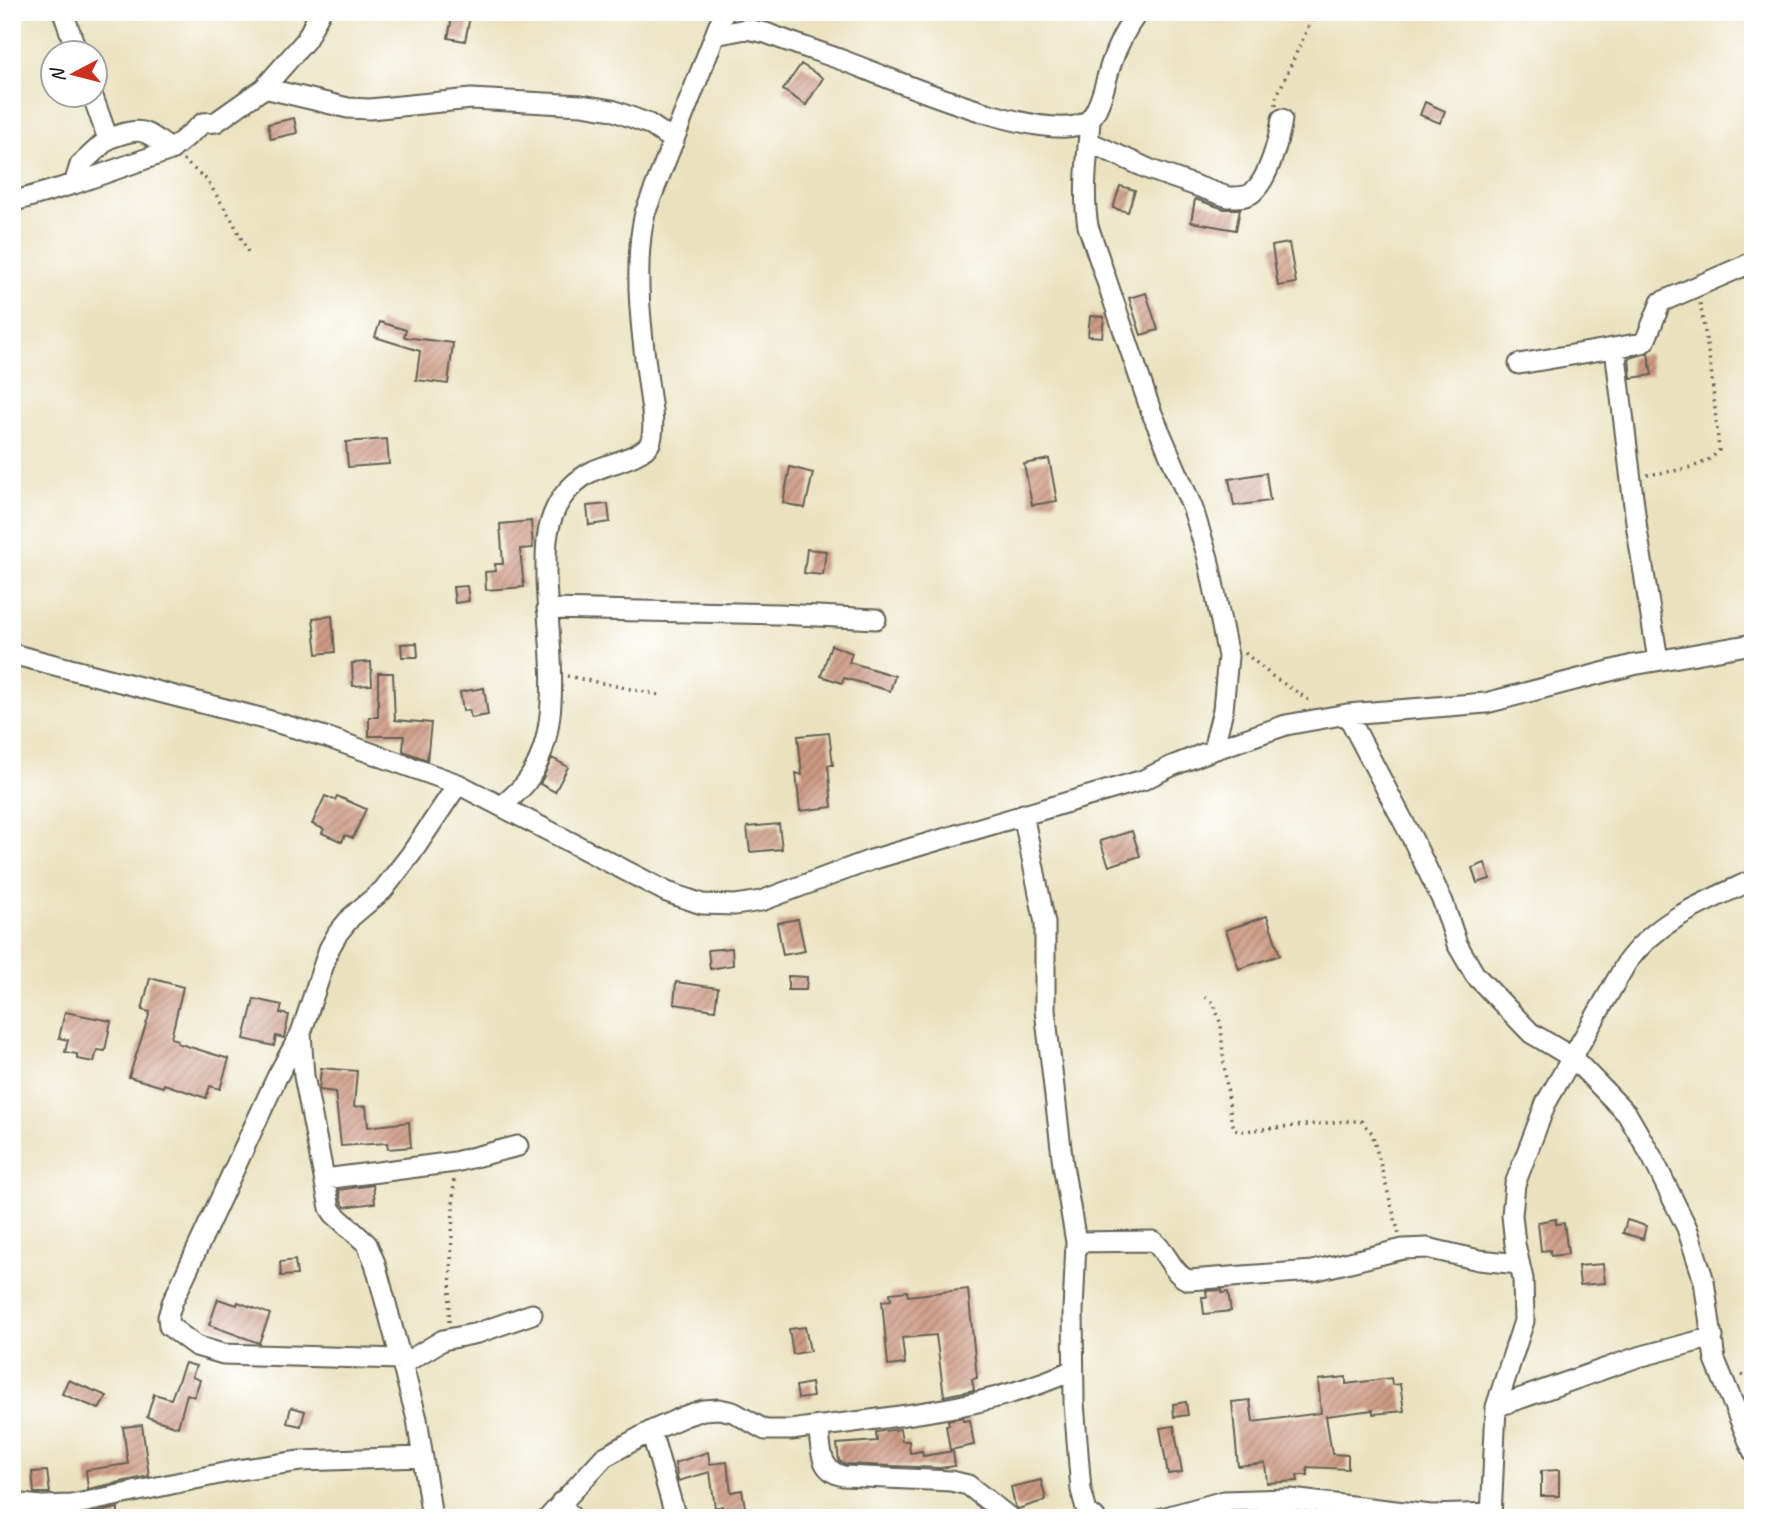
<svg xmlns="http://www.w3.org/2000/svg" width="1765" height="1530" font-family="Caveat,sans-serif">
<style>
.building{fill:url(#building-hatch)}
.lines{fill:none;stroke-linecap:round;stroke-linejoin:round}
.street-casing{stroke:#646155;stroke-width:23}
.path{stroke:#646155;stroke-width:3.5;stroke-dasharray:2 5;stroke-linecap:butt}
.street{stroke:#fff;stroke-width:19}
</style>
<defs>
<pattern id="building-hatch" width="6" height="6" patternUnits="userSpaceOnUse" patternTransform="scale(1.75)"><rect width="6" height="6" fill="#cd9983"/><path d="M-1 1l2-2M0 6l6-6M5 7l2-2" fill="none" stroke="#a67c6a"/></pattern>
</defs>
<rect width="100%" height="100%" fill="#fff"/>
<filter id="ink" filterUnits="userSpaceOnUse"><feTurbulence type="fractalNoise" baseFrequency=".0143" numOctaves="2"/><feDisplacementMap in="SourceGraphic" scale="14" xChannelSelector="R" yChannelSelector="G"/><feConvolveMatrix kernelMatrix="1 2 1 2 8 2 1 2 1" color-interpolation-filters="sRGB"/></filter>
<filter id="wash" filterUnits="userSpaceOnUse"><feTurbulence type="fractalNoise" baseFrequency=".00686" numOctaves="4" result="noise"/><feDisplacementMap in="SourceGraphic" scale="28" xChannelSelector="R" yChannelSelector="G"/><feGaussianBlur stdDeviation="1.57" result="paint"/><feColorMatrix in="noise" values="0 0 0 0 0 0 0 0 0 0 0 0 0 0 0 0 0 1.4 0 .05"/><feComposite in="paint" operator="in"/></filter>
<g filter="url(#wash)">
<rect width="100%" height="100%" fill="#eae2bf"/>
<g id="blocks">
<path class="building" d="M453,12h18l-6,29 -17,-3z
M801,64l22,14 -17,27 -23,-15z
M1425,102l20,9 -5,12 -20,-8z
M294,118l3,15 -26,6 -3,-15z
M1120,186l15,4 -7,22 -15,-4z
M1195,199l29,10h16l-4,21 -45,-8z
M1289,243l7,40 -18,3 -6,-40z
M1146,293l12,37 -17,5 -12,-37z
M1090,316l14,1 -2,20 -14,-1z
M380,322l26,8 -2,7 49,6 -5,41 -32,-4 4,-29 -45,-14z
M1648,353l4,22 -21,3 -2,-20z
M387,439l2,25 -41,3 -2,-25z
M1049,459l8,42 -25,4 -8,-41z
M790,467l23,6 -8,35 -22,-5z
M1266,473l4,28 -36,5 -5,-27z
M608,504l2,18 -21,3 -2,-19z
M531,521l2,27 -13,1 4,38 -38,3 -1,-18 11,-1 -1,-7h8l-3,-40z
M807,549l19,2 -3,24 -19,-2z
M467,586l2,15 -14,2 -2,-16z
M332,616l3,36 -18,2 -4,-36z
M417,643l1,14h-16l-1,-13z
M831,645l21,8 -3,9 46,14 -5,15 -46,-13 -2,5 -21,-7z
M371,662l1,23 -19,1 -1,-23z
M378,673h15l2,47 36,3 -4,37 -24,-9 1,-15h-35v-19h9z
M484,688l4,27 -17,3 -2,-8 -6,1 -3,-19z
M829,733l4,32h-5l4,42 -32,4 -4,-38 6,2 -4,-39z
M552,758l16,9 -13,25 -15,-8z
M325,796l10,4 2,-4 29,13 -13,29 -8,-3 -3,7 -20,-9 2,-4 -12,-5z
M779,824l3,25 -32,3 -3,-25z
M1132,831l8,25 -31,10 -9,-25z
M1485,863l5,16 -13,4 -5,-15z
M1267,916l13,39 -41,14 -13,-39z
M798,919l7,32 -22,4 -6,-32z
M732,948l1,17 -23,4 -2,-19z
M788,976l19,1 -1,13h-18z
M150,978l33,9 -12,51 7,2 -1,3 52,16 -9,30 -10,-3 -4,12 -42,-14 -1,3 -34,-10 21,-65 -8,-2z
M676,982l42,6 -3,22 -41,-6z
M254,999l28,6 -2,8 9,2 -5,23 -8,-2 -2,10 -30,-7z
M65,1012l46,9 -6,30 -8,-1 -3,12 -17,-3v-5l-12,-2 3,-12 -9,-2z
M321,1068l36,3 -3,36 12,-1 2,21 41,-5 2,25 -23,2 -1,-6 -46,3 -6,-54 -16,-2z
M373,1185l2,18 -30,4 -3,-4 -3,-13z
M1556,1219v5l8,-1 4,31 -17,2 -1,-6 -9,1 -3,-29z
M1627,1220l19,6 -3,13 -20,-6z
M295,1260l2,15 -16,1 -1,-14z
M1603,1264l2,19 -25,2 -2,-19z
M968,1289l9,89 -5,1 2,11 -30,6 -8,-61 -34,3 3,26 -17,2 -6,-65 9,-1 -1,-7 17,-2 1,5z
M1222,1290v3l6,-1 3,19 -27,3 -2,-17h5l-1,-6z
M218,1299l19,6 1,-3 32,12 -11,29 -50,-18z
M805,1327l5,24 -17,3 -4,-25z
M185,1363l11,3 -4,11 8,3 -6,17 -7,-3 -9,33 -31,-10 7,-23 17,5z
M1346,1377v7l45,-6 1,7 8,-1 4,27 -31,3v-4l-47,6 6,38 16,1v14l-41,-2 1,8h-11l1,6 -31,2 -2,-20 -27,3 -6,-64 18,-2 3,22 68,-9 -3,-33z
M68,1380l39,16 -8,13 -37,-15z
M811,1383l2,14 -15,2 -2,-13z
M1186,1402l2,13 -14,2 -1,-13z
M291,1407l14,4 -4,15 -14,-3z
M963,1417v4l7,-1 4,25 -24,5 -4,-25h3l-1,-5z
M142,1425l7,51 -61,13 -2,-19 42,-6 -5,-37z
M1174,1426l8,46 -14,2 -8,-46z
M900,1429l2,12h7l1,12 12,-2 1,5 30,-5 2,15 -15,2 -95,-4 -6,-3 -2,-17 40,-3 -1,-9z
M708,1452l2,12 17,-2 4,30 11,-2 5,28h-23l-2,-12 -7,2 -5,-36 -32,9 -3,-18z
M1559,1470v26h-18v-25z
M47,1471l3,22h-16l-2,-21z
M1041,1480l5,20 -28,9 -3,-3 -4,-19z
M118,1508v10h-27v-4z"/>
</g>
</g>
<g filter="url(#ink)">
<use href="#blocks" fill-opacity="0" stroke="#646155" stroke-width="2"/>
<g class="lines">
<g class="street-casing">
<path id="street" d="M63,12l14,40
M715,35l31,-6 20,4c25,10 51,18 76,27 41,15 214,92 248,59 11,-12 16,-40 21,-55 6,-18 15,-36 27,-52
M264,88l84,20 22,1 101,-10 111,6 30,5 37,14 25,17
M1090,119c-2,36 -8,71 -2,107l63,185 42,98 15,49 20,98 -5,54 -10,40
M108,139c34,-13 35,-10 63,11
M1089,142l62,28 77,27c9,0 20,1 26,-6 15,-14 25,-52 28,-72
M74,184l6,-19 28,-26 -16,-45
M12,202l62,-18 97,-34 32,-27 13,-1 48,-34 42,-48 14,-28
M1615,348l22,182 21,130
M1519,364l123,-21 4,-4 15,-37 92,-40
M547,609l232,5 97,5
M12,654l252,65 65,19 129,46 209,108 35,12 33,1 26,-4 110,-41 272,-80 29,-14 41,-16 73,-25 61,-11 139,-11 147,-38 120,-21
M1347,714l65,124 31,64 14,42 18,31 56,58 42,25 54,56 25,43 35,71 17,53 11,79 38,91
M502,806c8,-7 16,-14 23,-22 42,-54 22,-144 21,-208 0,-23 -1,-46 10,-68 7,-15 22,-30 37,-37 14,-7 50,-14 57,-28 4,-9 3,-22 2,-32 -8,-60 -21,-139 -7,-198l79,-201
M1023,814l22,109v87l18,155 13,77 -3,69 1,92 7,87 6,22 8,6
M301,1033l3,43 26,132 4,6 33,30 8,19 42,156 15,99
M325,1179l130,-17 63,-16
M1076,1242l77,-1c14,10 20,35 36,39l124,-9 90,-22 24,-1 52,12 40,4
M402,1359l-179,-5 -27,-8 -27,-20 -1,-9 4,-14 105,-226 24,-44 28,-84 9,-16 13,-16 32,-27 28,-36 47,-70
M403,1364l40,-24 35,-7 54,-19
M1496,1407l139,-49 78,-21
M818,1426c4,23 0,44 25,50l108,5 17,4 42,33
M651,1431l25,87
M561,1502l11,16
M12,1503l29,3 31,-1 166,-35 62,-9 122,-4
M548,1518l56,-61 47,-26 34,-15 18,-6 16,-1 14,3 32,18h26c95,-13 194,-19 282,-60
M1162,1518l62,-17 66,-2 141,16 61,-2
M1491,1518l5,-111 28,-86 -1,-42 -8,-35 -3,-29 3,-31 31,-81 81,-141c32,-43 78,-60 126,-82"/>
</g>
<path class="path" d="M1276,105v-7l39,-86
M183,160l24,20 25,40 17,34
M1647,475c22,-4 57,-5 72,-25l-8,-81 -11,-66
M1245,653l27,23 40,26
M567,676l93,19
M1205,997l9,7 7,21 2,31 8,63 4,11 7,1 105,-10h14l11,12 27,101
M449,1322l5,-143
M1742,1375l11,5"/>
<use href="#street" class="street"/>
</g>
</g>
<rect width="1765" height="1530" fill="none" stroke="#fff" stroke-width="42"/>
<g transform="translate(74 74) rotate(263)"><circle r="33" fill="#ffffff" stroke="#a4a4a4" stroke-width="2"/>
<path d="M0-5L12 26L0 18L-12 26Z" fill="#c8321e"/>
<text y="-10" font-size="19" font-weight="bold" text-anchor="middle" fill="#1c1c1c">N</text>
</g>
</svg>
